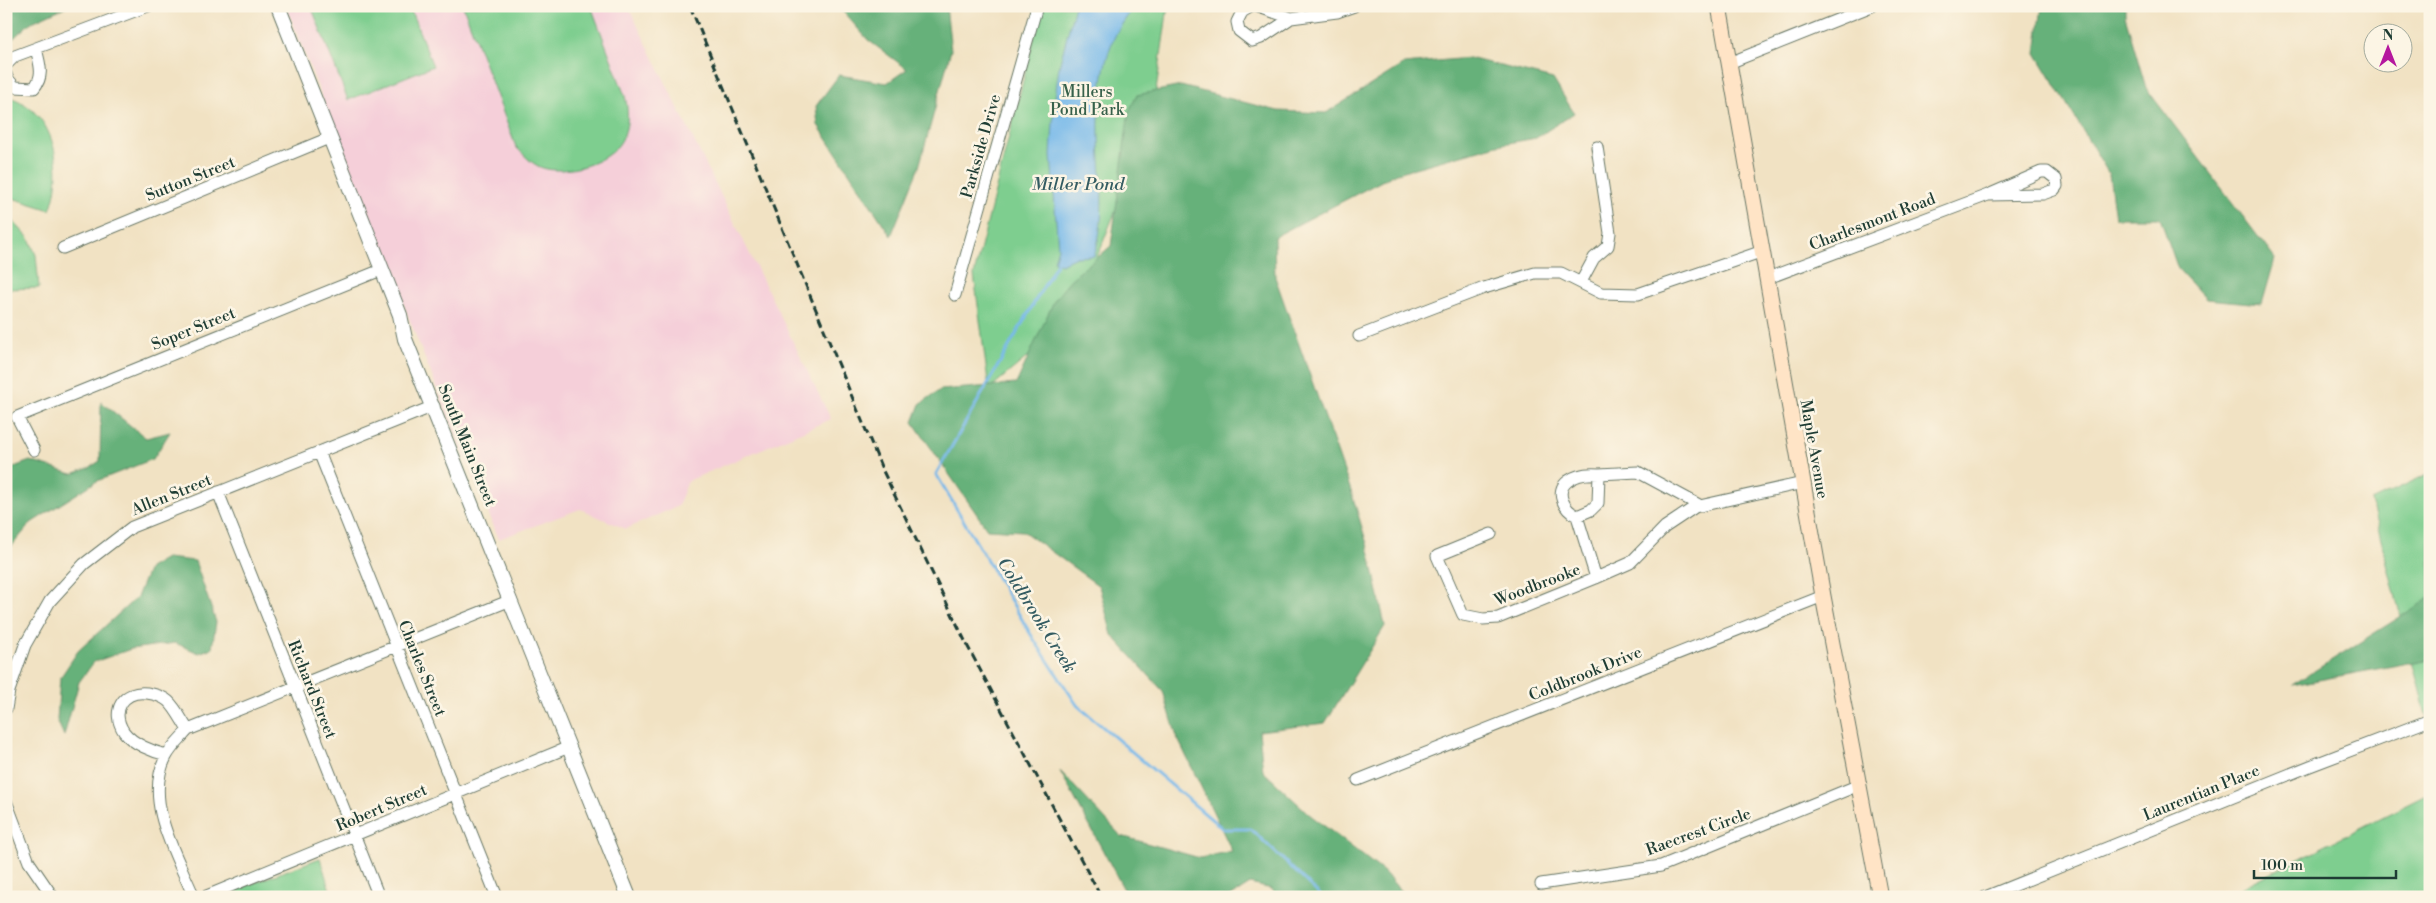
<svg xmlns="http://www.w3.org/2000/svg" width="2436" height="903" font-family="'Libre Bodoni',serif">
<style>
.built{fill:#f5cfd9}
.green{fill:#7ece8f;stroke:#4e8662}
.forest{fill:#66b17a;stroke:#427757}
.water{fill:#75b8ea;stroke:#4a7a8f}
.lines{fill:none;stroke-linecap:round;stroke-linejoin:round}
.stream{stroke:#75b8ea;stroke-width:3}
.minor-casing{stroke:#687766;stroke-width:13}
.tertiary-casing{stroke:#687766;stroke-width:16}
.secondary-casing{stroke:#687766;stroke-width:17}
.minor{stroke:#fff;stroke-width:11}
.tertiary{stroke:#fff;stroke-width:14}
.secondary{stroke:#ffe4c6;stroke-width:15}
.rail{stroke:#1f3d34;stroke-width:3;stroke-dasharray:8 4;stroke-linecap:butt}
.labels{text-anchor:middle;stroke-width:5;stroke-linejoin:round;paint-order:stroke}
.park-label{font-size:16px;fill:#37614b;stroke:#fcf5e5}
.street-label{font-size:16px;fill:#1f3d34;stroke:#fcf5e5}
.water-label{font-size:18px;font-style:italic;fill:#345c62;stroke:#fcf5e5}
</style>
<rect width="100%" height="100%" fill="#fcf5e5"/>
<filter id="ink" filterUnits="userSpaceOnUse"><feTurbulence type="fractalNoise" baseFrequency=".02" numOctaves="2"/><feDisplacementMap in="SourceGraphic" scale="10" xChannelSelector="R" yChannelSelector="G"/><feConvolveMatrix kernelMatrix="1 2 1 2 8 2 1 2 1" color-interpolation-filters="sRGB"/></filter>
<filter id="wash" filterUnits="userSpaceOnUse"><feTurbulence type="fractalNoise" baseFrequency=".0096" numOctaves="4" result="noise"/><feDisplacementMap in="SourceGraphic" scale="20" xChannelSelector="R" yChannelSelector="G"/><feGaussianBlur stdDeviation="1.12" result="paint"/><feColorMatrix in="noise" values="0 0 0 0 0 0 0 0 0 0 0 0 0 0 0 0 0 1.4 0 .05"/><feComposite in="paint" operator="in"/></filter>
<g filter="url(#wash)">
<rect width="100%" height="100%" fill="#f1e2c3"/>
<path class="built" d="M286,6h342l203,413 -143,62 -10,25 -52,23 -46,-20 -81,30 -74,-180z"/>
<path class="green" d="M311,6h98l24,60 -85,34z
M463,6h128l34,90c3,13 4,26 -1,39 -9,26 -52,39 -77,34 -13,-2 -22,-13 -31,-22z
M1042,6h126l-16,113 -80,201 -83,69 -15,-114z
M6,96c49,13 60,73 44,114l-44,-14z
M6,214l23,24 7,17 3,33 -33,1z
M2430,473v257l-59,-229z
M2430,793v104h-207z
M320,858l12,39 -113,-1z"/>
<path class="forest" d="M6,6h61l-37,17 -24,22z
M838,6h108l5,44 -32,117 -28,69 -73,-111 -2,-19 23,-31 48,8 20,-14 -39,-29z
M2042,6h83v10l21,72 129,171 -13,45 -56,-5 -28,-30 -18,-51h-45l-6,-44 -73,-121z
M1469,58l84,21 21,34 -38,25 -39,7 -100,28 -123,64 1,40 76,214 19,63 15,72 -60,97 -66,8 4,40 46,43 75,58 22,25h-129l-5,-8 -22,-5 -20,13h-102l-68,-126 61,65 79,22 32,-7 -55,-114 -14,-46 -51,-56 -13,-49 -76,-55 -36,-2 -74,-107 7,-18 20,-14 76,-6 38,-83 16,-21 41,-34 18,-135 8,-16 44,-9 97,25 48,2 78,-49z
M101,402l45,36 24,-6 -17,27 -56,22 -66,42 -25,30v-83l24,-9 42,13 17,-6 11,-7z
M166,558l29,3 21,61 -4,26 -13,5 -24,-10 -44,6 -37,13 -15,20 -15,54 -7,-16 3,-42 18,-27 59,-54 12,-29z
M2430,598v61l-138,26z"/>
<path class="water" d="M1075,6h59c-5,9 -12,17 -17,26 -16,31 -19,71 -18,106 1,39 8,79 -5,118l-18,1 -15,7 -7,-3 4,-13 -7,-93 3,-48 5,-40z"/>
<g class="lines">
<path class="stream" d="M1057,263l-121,211 97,164 44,67 146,124h28l71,68"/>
</g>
</g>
<g filter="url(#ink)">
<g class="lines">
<g class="minor-casing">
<path id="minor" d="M1252,6l-10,6 -5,10 2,9 13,10 9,-3 30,-20
M1256,6l35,12 46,-6 17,-6
M1729,63l143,-57
M6,65l9,-9 133,-50
M6,74l1,4 8,9 19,1c11,-13 5,-25 2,-40
M63,248l266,-110
M1768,278l220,-83 55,-1 11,-4 3,-4 -1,-7 -9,-7h-6l-53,23
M1581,282l13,-24 14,-12 2,-13 -13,-86
M955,295l82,-289
M1359,336l125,-48 51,-15h26l40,20 37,1 125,-43
M34,450l-17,-33 364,-147
M319,452l178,445
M218,492l161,405
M1701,506l-63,-34 -39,2 -1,29 -7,7 -14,6 19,62 34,-15 35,-36 30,-20 108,-24
M1577,516c-13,-6 -23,-25 -9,-35 9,-7 21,-8 31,-7
M1491,534l-54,22 26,59 20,4 15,-1 98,-40
M6,709l3,-18 16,-46 25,-44 34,-37 48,-37 302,-121
M167,755c-14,-3 -34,-11 -43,-23 -14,-21 -1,-42 23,-39 7,1 15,3 21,8 8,7 14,20 20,29
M1358,780l465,-184
M6,801l23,61 24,35
M1541,884l120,-18 198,-81
M194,897c-17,-41 -51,-96 -28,-140 5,-10 15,-19 22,-27l323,-130
M204,897l365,-150
M1985,897l325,-131 120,-46"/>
</g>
<g class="tertiary-casing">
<path id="tertiary" d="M278,6l122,309 5,24 224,558"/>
</g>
<g class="secondary-casing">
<path id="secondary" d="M1719,6l104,590 57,301"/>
</g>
<use href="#minor" class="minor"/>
<use href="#tertiary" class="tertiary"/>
<use href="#secondary" class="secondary"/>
<path class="rail" d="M690,6l192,463 86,178 133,250"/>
</g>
</g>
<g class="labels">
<g class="park-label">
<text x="1087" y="97">Millers<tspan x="1087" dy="18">Pond Park</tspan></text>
</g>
<g class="street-label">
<text transform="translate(980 146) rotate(-74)" y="6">Parkside Drive</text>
<text transform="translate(190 178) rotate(-22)" y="6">Sutton Street</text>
<text transform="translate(1872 221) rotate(-21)" y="6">Charlesmont Road</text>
<text transform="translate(193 328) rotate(-22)" y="6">Soper Street</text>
<text transform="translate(468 445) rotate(68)" y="6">South Main Street</text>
<text transform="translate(1815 449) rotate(80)" y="6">Maple Avenue</text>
<text transform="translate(171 494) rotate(-22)" y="6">Allen Street</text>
<text transform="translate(1537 584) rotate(-21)" y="6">Woodbrooke</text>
<text transform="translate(423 668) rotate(68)" y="6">Charles Street</text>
<text transform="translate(1585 673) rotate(-22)" y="6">Coldbrook Drive</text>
<text transform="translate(313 689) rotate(68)" y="6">Richard Street</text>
<text transform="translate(2201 792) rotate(-22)" y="6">Laurentian Place</text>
<text transform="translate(381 807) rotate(-23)" y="6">Robert Street</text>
<text transform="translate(1698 831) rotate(-20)" y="6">Raecrest Circle</text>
</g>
<g class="water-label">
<text x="1078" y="190">Miller Pond</text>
<text transform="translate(1037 615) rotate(58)" y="6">Coldbrook Creek</text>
</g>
</g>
<rect width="2436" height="903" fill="none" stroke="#fcf5e5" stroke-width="25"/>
<g transform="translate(2388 48)"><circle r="24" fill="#fcf5e5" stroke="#a4ab9e"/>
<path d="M0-4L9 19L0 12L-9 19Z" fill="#b5179e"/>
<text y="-8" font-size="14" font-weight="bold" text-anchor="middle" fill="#1f3d34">N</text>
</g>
<path d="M2254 870v8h142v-8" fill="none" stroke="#1f3d34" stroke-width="2.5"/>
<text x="2261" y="870" font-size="15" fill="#1f3d34" stroke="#fcf5e5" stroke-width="4" paint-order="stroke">100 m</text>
</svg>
